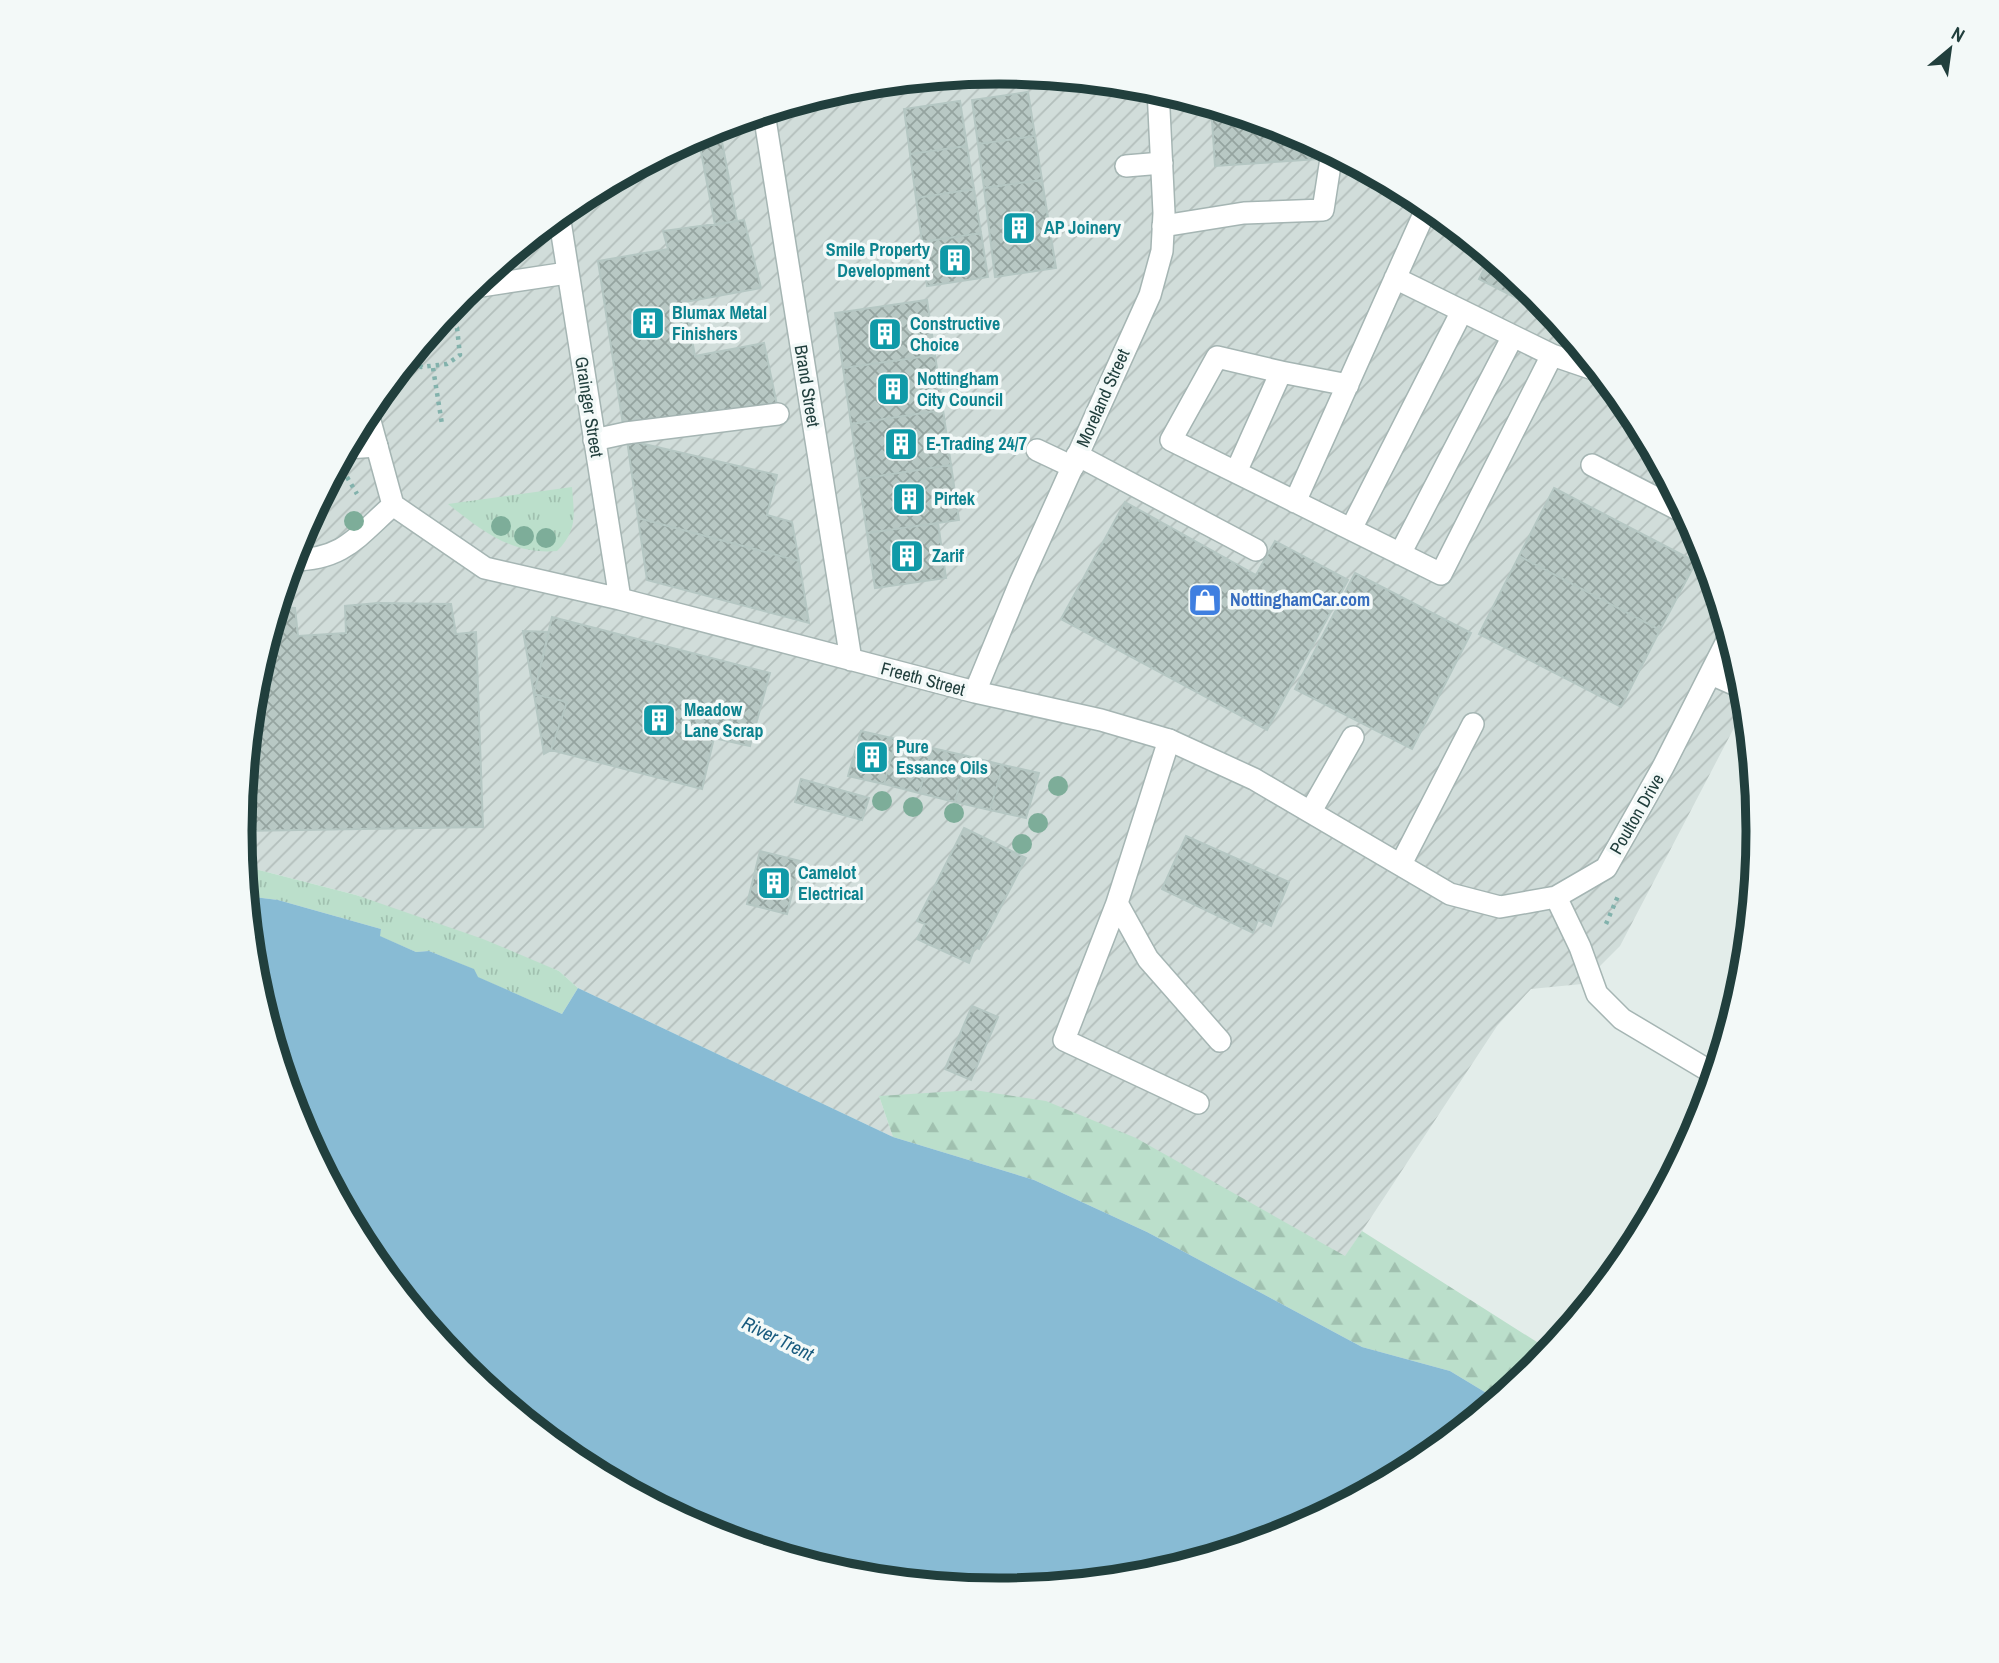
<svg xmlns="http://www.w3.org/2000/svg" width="1999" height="1663" font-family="'Archivo Narrow',sans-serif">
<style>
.industrial{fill:url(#industrial-furrows)}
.grass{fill:url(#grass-tufts)}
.forest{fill:url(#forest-firs)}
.water{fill:#88bbd4}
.building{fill:url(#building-cross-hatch);stroke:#b5c7c3;stroke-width:2}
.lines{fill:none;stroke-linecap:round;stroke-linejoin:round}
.service-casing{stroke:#a5b5b3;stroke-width:24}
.minor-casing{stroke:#a5b5b3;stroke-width:24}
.path{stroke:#82b2ac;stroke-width:4.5;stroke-dasharray:3.5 5;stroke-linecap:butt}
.service{stroke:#fff;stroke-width:21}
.minor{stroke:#fff;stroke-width:21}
.tree{fill:#7dad99}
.labels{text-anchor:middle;stroke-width:7;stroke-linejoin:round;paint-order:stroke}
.culture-label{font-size:18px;font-weight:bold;fill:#0d838f;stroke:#f3f9f8;text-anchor:start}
.street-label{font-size:18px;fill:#213f3d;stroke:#f3f9f8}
.shop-label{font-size:18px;font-weight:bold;fill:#366cbe;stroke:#f3f9f8;text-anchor:start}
.water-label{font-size:19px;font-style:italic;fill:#195b7e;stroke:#f3f9f8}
.rim{fill:none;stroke:#213f3d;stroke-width:9}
</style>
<defs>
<pattern id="industrial-furrows" width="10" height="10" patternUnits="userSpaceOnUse" patternTransform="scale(1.75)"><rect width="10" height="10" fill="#d1ddda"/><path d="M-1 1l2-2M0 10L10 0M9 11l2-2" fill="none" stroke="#b3bfbc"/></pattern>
<pattern id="grass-tufts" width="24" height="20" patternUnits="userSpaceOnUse" patternTransform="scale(1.75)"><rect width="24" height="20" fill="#bbdfcb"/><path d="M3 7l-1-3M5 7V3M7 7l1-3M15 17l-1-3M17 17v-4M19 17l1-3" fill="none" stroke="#a0c0af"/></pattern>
<pattern id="forest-firs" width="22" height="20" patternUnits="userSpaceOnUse" patternTransform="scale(1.75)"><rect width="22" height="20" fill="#bbdfcb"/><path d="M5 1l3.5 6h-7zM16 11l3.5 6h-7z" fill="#a0c0af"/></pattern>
<pattern id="building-cross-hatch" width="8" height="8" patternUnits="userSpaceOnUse" patternTransform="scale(1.75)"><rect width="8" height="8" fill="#b8c8c4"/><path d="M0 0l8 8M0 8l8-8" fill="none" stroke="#95a4a0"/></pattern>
</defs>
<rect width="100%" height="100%" fill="#e3edea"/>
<path class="industrial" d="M1000,72l148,14 143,44 131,70 115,95 94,115 71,131 43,143 2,19 -127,243 -38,38 -51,5 -34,37 -152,231 -466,-161 14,41 -315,-149 -19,-17 -203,-76 -113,-29 -3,-35 14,-148 44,-143 70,-131 95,-115 115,-94 131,-71 143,-43z"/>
<path class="grass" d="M572,487c2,27 6,43 -15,64 -45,4 -75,-20 -109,-47z
M243,866l113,29 127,44 76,32 19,17 -16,26 -85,-37 -4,-8 -44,-18 -13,1 -37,-16 2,-7 -103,-29 -32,-4z"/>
<path class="forest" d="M974,1090l72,11 90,37 209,118 17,-25 189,120 -15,18 -38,31 -48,-29 -88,-24 -215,-115 -113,-52 -141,-43 -14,-41z"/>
<path class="water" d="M246,896l32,4 103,29 -1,7 36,16 13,-1 45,18 4,8 84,37 16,-26 315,149 141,43 113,52 215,115 88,24 48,29 -77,63 -131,71 -143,43 -148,14 -148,-14 -143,-44 -131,-70 -115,-95 -94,-115 -71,-131 -43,-143z"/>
<path class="building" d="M1028,92l7,44 -57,8 -6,-44z
M960,101l7,45 -57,8 -6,-45z
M1211,105l80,25 26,14 1,15 -103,7z
M719,126l18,95 -22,4 -17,-89z
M1035,136l7,44 -58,8 -6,-44z
M967,146l7,43 -58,9 -6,-44z
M1042,180l14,88 -61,9 -11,-89z
M974,189l7,44 -59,9 -6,-44z
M744,220l17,68 -76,14 10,54 69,-13 13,62 -154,20 -25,-164 70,-12 -5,-18z
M1458,230l79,65 19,23 -77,-39 9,-18 -37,-19z
M981,233l7,44 -61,9 -5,-44z
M927,300l8,55 -92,13 -8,-55z
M935,355l8,55 -92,14 -8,-56z
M943,410l8,55 -92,14 -8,-55z
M627,440l150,35 -10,40 25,7 7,39 -161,-43z
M951,465l8,55 -92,13 -8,-54z
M1554,488l142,74 -36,68 -141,-74z
M1125,502l131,73 19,-34 73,39 -81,150 -206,-111z
M638,518l161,43 10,62 -162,-43z
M938,523l8,55 -71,10 -8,-55z
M1519,556l141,74 -39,77 -142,-73z
M1355,573l116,60 -59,116 -117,-60z
M378,603l73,1 5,30 20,-2 7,195 -243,4 14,-148 23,-76 18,1 3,28 48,-3 -1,-27z
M552,617l218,56 -20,73 -36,-8 -12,51 -151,-39 16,-48 -33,-8z
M523,631l26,1 -15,62z
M534,694l33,8 -16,48 -7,4z
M861,731l35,8 -12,45 -36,-8z
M896,739l36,9 -13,45 -35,-9z
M932,748l35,8 -12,46 -36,-9z
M967,756l36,9 -13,45 -35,-8z
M1003,765l36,8 -13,45 -36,-8z
M801,779l68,19 -7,22 -67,-18z
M964,828l62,30 -47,91 -4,-2 -6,16 -52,-24 8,-15 -8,-3z
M1186,836l103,46 -18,44 -13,-6 -5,13 -91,-44z
M760,851l40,10 -13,53 -40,-10z
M972,1006l26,11 -27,63 -26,-11z"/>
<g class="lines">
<g class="service-casing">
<path id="service" d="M1126,166l36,-3
M1163,226l81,-13 79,-3 9,-58
M481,286l86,-13
M1552,355l47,16
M1281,372l-64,-15 -46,83 270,134 111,-219 -157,-77
M594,440l32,-7 152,-19
M347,448l30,-2
M1037,450l36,17
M1077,455l179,95
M1592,465l95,49
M1236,472l45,-100 67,13
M1295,502l133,-297
M1351,529l111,-218
M1400,554l113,-218
M1711,674l34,15
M1169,740l-52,163 31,56 72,82
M1311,811l42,-74
M1401,864l72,-140
M1117,903l-53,137 134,63"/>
</g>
<g class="minor-casing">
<path id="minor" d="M764,113l87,547
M559,215l61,384
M367,410l26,95
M292,560c51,0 65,-23 101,-55l92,63 135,31 355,93 126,28 68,20 85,39 196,115 50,13 56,-10 50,-29 57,-101 67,-132
M975,692l45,-109 130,-288 12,-44 2,-38 -6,-124
M1556,897l24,50 17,47 25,25 94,56"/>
</g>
<path class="path" d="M418,348l3,19 26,-3 13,-9 -3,-27 -13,-11
M433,368l9,56
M347,477l10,17
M1606,924l12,-28"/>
<use href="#service" class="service"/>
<use href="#minor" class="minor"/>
</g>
<g class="tree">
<circle cx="354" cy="521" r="10"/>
<circle cx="501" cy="526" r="10"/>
<circle cx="524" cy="536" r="10"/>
<circle cx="546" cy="538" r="10"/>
<circle cx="1058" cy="786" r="10"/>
<circle cx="882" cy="801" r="10"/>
<circle cx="913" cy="807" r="10"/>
<circle cx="954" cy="813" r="10"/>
<circle cx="1038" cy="823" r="10"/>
<circle cx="1022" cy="844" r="10"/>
</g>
<defs>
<g id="building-square" transform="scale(1.75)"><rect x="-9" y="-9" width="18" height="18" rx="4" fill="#0f9aa8" stroke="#f3f9f8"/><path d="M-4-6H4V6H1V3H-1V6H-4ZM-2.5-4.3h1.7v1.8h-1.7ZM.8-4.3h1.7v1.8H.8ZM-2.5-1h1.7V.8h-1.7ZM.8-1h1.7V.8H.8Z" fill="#fff"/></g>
<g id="shop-square" transform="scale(1.75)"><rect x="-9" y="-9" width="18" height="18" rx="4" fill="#3f7fe0" stroke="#f3f9f8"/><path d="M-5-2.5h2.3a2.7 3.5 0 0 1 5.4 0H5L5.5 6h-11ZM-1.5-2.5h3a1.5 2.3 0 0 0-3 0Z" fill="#fff"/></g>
</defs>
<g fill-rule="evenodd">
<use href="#building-square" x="1019" y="228"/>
<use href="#building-square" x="955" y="260"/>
<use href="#building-square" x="648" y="323"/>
<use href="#building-square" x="885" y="334"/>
<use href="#building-square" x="893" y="389"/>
<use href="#building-square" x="901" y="444"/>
<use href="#building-square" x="909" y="499"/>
<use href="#building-square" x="907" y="556"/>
<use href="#shop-square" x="1205" y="600"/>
<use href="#building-square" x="659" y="720"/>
<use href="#building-square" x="872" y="757"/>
<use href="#building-square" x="774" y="883"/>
</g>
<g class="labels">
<g class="culture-label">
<text x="1044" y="234">AP Joinery</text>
<text x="930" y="256" text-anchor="end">Smile Property<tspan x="930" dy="21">Development</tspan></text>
<text x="672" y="319">Blumax Metal<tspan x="672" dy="21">Finishers</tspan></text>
<text x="910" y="330">Constructive<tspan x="910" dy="21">Choice</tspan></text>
<text x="917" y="385">Nottingham<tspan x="917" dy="21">City Council</tspan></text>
<text x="926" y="450">E-Trading 24/7</text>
<text x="934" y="505">Pirtek</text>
<text x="932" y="562">Zarif</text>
<text x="684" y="716">Meadow<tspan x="684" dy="21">Lane Scrap</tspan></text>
<text x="896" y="753">Pure<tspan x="896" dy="21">Essance Oils</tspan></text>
<text x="798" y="879">Camelot<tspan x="798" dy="21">Electrical</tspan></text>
</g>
<g class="street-label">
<text transform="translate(807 386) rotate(81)" y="6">Brand Street</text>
<text transform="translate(1103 398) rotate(-66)" y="6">Moreland Street</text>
<text transform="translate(589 407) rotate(81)" y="6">Grainger Street</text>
<text transform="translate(923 679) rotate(15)" y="6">Freeth Street</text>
<text transform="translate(1637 814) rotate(-60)" y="6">Poulton Drive</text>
</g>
<g class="shop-label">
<text x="1230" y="606">NottinghamCar.com</text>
</g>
<g class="water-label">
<text transform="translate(778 1338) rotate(26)" y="7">River Trent</text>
</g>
</g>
<path d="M0 0H1999V1663H0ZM252 831a747 747 0 1 1 1494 0a747 747 0 1 1-1494 0Z" fill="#f3f9f8" fill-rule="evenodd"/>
<path class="rim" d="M252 831a747 747 0 1 1 1494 0a747 747 0 1 1-1494 0Z"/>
<g transform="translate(1950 49) rotate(29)" stroke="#f3f9f8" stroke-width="5" paint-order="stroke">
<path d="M0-5L12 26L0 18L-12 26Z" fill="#213f3d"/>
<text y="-10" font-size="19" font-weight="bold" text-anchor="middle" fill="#213f3d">N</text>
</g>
</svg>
